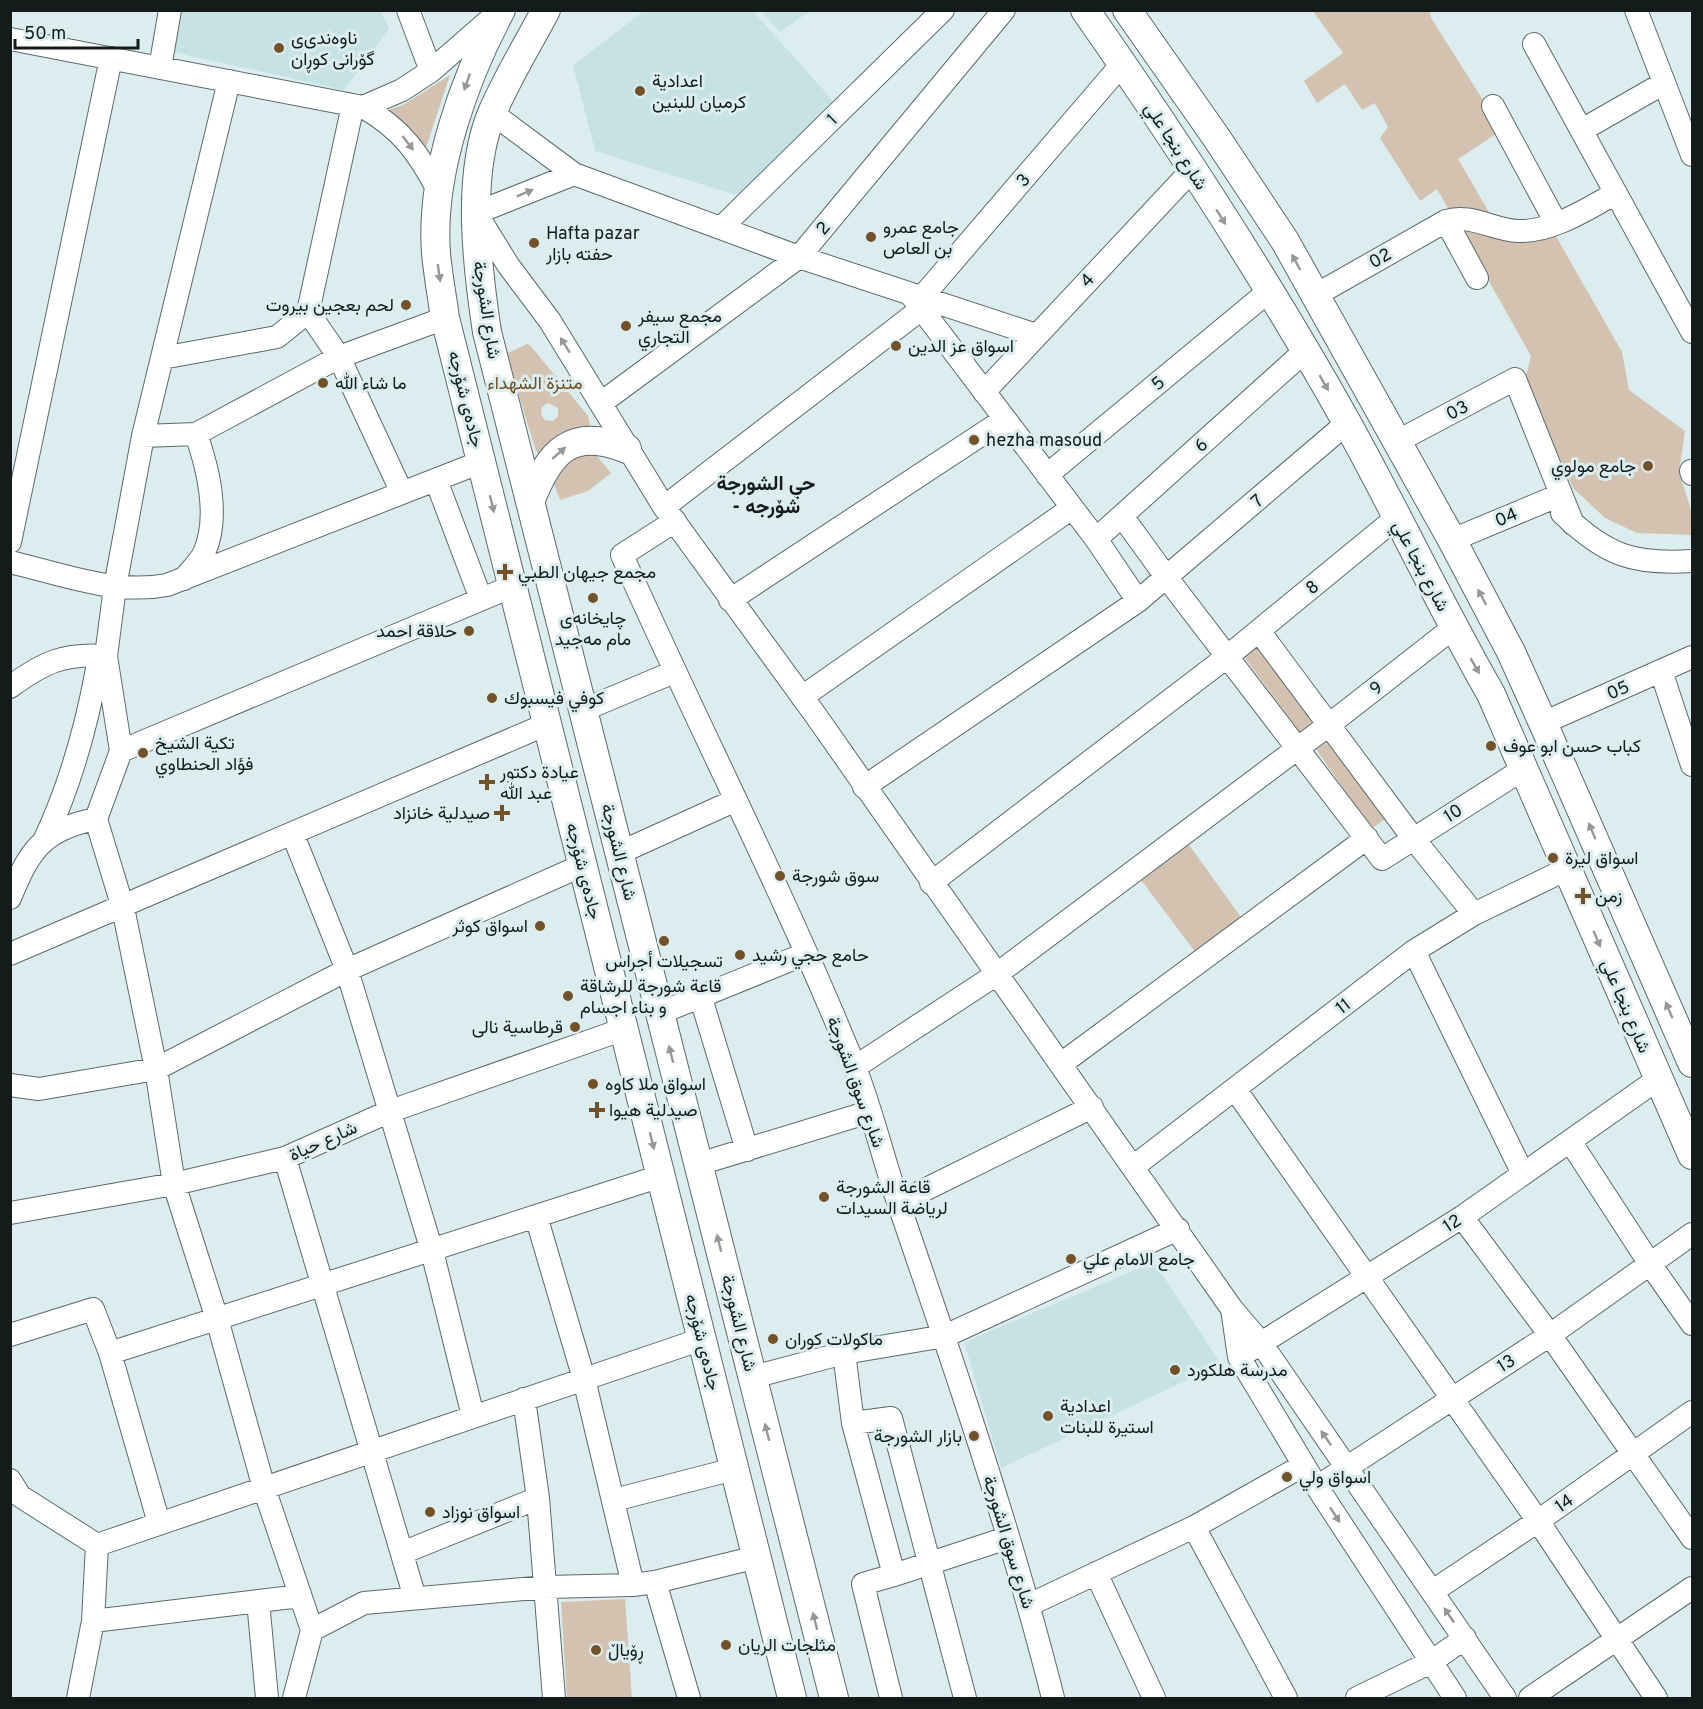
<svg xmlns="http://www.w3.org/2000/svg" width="1703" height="1709" font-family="Overpass,Vazirmatn,sans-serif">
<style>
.built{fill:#c7e2e5}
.green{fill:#d3c2af;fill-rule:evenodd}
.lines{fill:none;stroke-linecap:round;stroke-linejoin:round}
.minor-casing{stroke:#5b6a6c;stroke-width:24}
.major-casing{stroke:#5b6a6c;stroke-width:30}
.minor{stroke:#fff;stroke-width:22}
.major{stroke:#fff;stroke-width:28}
.oneway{fill:#959898}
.poi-dot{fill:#735229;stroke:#dcedef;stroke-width:2}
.labels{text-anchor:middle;stroke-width:6;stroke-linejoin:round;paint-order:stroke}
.poi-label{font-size:18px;fill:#141b1b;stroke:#dcedef;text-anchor:start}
.street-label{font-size:18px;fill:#141b1b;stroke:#dcedef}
.park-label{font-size:18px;fill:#704d22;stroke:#dcedef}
.neighbourhood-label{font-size:20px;font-weight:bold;fill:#141b1b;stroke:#dcedef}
</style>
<rect width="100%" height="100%" fill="#dcedef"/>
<path class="built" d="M180,11h201l8,18 -45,61 -172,-38z
M644,11h109l82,92 -96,93 -144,-45 -22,-86z
M761,11h49l-30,21z
M1154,1262l67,102 -220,104 -37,-126z"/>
<path class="green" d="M1313,11h117l1,7 71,112 -44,29 35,60 20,7 32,-9 77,135 7,38 56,41 -6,41 13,41v22l-55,-2 -32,-15 -32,-30 -48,-108 6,-24 -94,-167 -17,12 -40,-63 8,-11 -13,-24 -13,7 -17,-26 -28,19 -13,-22 39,-28z
M450,75l-26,79c-10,-21 -18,-31 -39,-43l18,-6z
M527,344l3,1 58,71 3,12 -30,5 -21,22 -4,-4 -30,-97zM548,403l10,5v8l-5,5 -8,-1 -4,-5 1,-8z
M569,455h27l15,18 -23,18 -28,9 -9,-24z
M1257,642l62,80 -17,13 -60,-81z
M1331,737l57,80 -17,12 -55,-80z
M1187,842l56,78 -47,33 -58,-77z
M625,1599l7,99h-65l-6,-96z"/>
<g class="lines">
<g class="minor-casing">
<path id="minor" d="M408,10l23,61
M1636,10l56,145
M10,39l353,68c39,22 56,47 76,85
M1534,44l158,288
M160,68l10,-58
M353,105l-45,207 31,45 63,136
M1493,106l63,117
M363,107l39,-17 29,-19 63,-55
M492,113l82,61 225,83 237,78
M1582,130l82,-47
M574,174l-98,39 32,52 42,56 114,186 150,206 418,596 29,34 244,355
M1446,221l31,57
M721,228l222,-218
M911,295l185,244 42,62
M923,296l199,-232
M1314,296l132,-75c23,-8 48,9 72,10 35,1 69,-22 98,-38
M162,358l115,-21 31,-25
M984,392l208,-222
M601,403l198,-146 205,-247
M143,436l53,-2 143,-77 106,-39
M1398,441l117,-62 58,145
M1691,471l1,3
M1047,475l222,-184
M436,480l45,119
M664,507l256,-197
M1562,513c43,42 71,52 130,48
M1122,516l45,62 215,281 143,-91
M675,521l-53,34c76,171 162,337 232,510 18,45 29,94 45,140 56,163 112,326 154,493
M1096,539l209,-188
M1452,540l108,-45
M10,542l101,-484
M10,562c51,12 105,33 157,23l314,-123
M184,579c6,-8 16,-17 20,-26 16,-35 4,-85 -8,-119
M730,600l275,-181
M1259,631l154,207 61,76
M1661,671l31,94
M10,687c34,-25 54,-34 96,-31
M802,697l270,-189
M583,710l91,-38
M1543,723l149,-66
M121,751l392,-165
M864,787l274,-186 209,-178
M96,819l27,89 33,161 18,115 43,135 47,169 48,142 -18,68
M293,835l54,135 85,281 41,165
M44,841c26,-55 42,-112 53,-172l8,-11
M619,853l117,-53
M931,883l297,-227 168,-138
M10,898c19,-47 33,-69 86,-79l25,-68 -15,-95 9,-69 28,-151 86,-355
M1414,951l109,223
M10,954l537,-230
M700,995l47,155
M660,1013l145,-59
M1061,1064l306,-226
M855,1067l142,-93 333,-250 123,-96
M10,1085l29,4 117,-20 191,-99 236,-105
M1235,1089l303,432 118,177
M1570,1141l80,123 42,60
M285,1158l130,440
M699,1164l170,-52
M1133,1167l281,-216 60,-37 93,-45
M898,1203l194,-96
M10,1213l164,-29 111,-26 103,-46 236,-83
M536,1216l48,163 49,206
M1462,1217l88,118 142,203
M1232,1309l7,48 78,130 138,211
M10,1335l83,-26 17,44 49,170
M110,1353l551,-177
M844,1353l9,70 41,152 -31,9 28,114
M1239,1357l223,-140 196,-138
M753,1377l91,-24 101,-17 233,-107
M524,1399l14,99 16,200
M853,1423l38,-5 74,280
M10,1480l10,16 77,49
M1317,1487l233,-152 142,-101
M614,1500l120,-31
M1194,1527l92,171
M97,1545l605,-206
M402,1553l136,-55
M1096,1573l58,125
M894,1575l113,-37
M655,1582l34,116
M1433,1591l105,-70 154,-109
M258,1601l9,97
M1029,1605l165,-78 110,-62
M93,1621l207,-25
M312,1630l52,-27 182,-16 87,-2 22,-3 102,-25
M78,1698l15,-77 4,-76
M1357,1698l74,-36 34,-24
M1530,1698l162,-110"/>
</g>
<g class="major-casing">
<path id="major" d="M501,10c-37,69 -71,164 -65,243 2,22 6,43 9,65l347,1380
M546,10c-18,34 -39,68 -54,103 -26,62 -15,153 -5,219l347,1366
M1085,10c93,133 182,270 261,411 50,90 94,184 145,273l201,461
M1127,10l89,127 69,104 167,299 59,112 32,71 149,340
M530,502c19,-50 41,-76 97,-53"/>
</g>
<use href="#minor" class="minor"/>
<use href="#major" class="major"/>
</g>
<defs><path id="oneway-solid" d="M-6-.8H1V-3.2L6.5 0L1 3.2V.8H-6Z" transform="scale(1.5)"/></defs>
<g class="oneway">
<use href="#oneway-solid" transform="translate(467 82) rotate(109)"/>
<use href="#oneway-solid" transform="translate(408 143) rotate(52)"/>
<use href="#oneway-solid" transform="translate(525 193) rotate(-22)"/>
<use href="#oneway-solid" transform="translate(1221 217) rotate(58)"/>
<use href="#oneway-solid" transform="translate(1296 262) rotate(-118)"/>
<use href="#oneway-solid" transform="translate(439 273) rotate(82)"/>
<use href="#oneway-solid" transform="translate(565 345) rotate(-122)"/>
<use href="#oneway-solid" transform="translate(1324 383) rotate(60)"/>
<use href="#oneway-solid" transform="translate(559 453) rotate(-41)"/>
<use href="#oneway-solid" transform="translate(492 504) rotate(76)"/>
<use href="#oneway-solid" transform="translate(1482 597) rotate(-118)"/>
<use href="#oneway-solid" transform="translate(1475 666) rotate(60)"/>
<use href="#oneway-solid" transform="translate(1592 831) rotate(-113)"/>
<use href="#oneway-solid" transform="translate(1597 939) rotate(67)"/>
<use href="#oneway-solid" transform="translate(1669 1010) rotate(-113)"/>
<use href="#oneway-solid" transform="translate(671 1054) rotate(-104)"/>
<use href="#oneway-solid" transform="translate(652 1141) rotate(76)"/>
<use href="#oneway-solid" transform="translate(719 1243) rotate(-104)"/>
<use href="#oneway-solid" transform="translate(767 1432) rotate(-104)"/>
<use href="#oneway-solid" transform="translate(1326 1438) rotate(-125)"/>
<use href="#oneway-solid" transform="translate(1335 1515) rotate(57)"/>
<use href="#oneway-solid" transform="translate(1449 1615) rotate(-124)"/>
<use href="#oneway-solid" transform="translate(815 1621) rotate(-104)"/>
</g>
<g class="poi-dot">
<circle cx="279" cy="48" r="6"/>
<circle cx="640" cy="91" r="6"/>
<circle cx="871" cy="237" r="6"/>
<circle cx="534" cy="243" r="6"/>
<circle cx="406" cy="305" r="6"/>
<circle cx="626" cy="326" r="6"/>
<circle cx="896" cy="346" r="6"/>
<circle cx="323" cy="383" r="6"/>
<circle cx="974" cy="440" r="6"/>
<circle cx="1648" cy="466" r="6"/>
<path d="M502 563h6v6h6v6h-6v6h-6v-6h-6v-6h6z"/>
<circle cx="593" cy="598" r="6"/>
<circle cx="469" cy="631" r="6"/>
<circle cx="492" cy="698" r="6"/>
<circle cx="1491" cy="746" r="6"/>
<circle cx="143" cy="753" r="6"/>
<path d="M484 773h6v6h6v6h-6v6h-6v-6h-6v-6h6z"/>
<path d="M499 804h6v6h6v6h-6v6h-6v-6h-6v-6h6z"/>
<circle cx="1553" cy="858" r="6"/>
<circle cx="780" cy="876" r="6"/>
<path d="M1580 887h6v6h6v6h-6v6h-6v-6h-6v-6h6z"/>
<circle cx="540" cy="926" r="6"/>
<circle cx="664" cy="941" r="6"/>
<circle cx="740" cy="955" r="6"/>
<circle cx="568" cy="996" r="6"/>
<circle cx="575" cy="1027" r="6"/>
<circle cx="593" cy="1084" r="6"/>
<path d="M594 1101h6v6h6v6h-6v6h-6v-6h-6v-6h6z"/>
<circle cx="824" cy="1197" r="6"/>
<circle cx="1071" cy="1259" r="6"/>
<circle cx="773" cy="1339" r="6"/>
<circle cx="1175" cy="1370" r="6"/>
<circle cx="1048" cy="1416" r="6"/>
<circle cx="974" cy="1436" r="6"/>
<circle cx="1287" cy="1477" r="6"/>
<circle cx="430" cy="1512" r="6"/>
<circle cx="726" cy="1645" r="6"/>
<circle cx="596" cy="1650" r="6"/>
</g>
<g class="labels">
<g class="poi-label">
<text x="291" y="44">ناوەندی‌ی<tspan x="291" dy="21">گۆرانی کوڕان</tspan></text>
<text x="652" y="87">اعدادية<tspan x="652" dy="21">كرميان للبنين</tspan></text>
<text x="883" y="233">جامع عمرو<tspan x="883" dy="21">بن العاص</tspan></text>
<text x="546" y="239">Hafta pazar<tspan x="546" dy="21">حفته بازار</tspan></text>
<text x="394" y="311" text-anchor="end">لحم بعجين بيروت</text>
<text x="638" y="322">مجمع سيفر<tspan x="638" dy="21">التجاري</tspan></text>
<text x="908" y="352">اسواق عز الدين</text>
<text x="335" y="389">ما شاء الله</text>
<text x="986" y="446">hezha masoud</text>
<text x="1636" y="472" text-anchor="end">جامع مولوي</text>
<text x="518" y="578">مجمع جيهان الطبي</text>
<text x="593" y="624" text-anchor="middle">چایخانەی<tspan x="593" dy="21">مام مەجید</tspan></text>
<text x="457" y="637" text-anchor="end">حلاقة احمد</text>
<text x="504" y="704">كوفي فيسبوك</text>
<text x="155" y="749">تكية الشيخ<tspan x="155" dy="21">فؤاد الحنطاوي</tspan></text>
<text x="1503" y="752">كباب حسن ابو عوف</text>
<text x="500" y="778">عيادة دكتور<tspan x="500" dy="21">عبد الله</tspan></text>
<text x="490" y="819" text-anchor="end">صيدلية خانزاد</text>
<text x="1565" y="864">اسواق ليرة</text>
<text x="792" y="882">سوق شورجة</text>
<text x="1595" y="902">زمن</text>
<text x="528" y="932" text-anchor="end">اسواق كوثر</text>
<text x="752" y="961">حامع حجي رشيد</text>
<text x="664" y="967" text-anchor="middle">تسجيلات أجراس</text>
<text x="580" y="992">قاعة شورجة للرشاقة<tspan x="580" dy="21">و بناء اجسام</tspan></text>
<text x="563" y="1033" text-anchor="end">قرطاسية نالى</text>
<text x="605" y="1090">اسواق ملا كاوه</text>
<text x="609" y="1116">صيدلية هيوا</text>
<text x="836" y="1193">قاعة الشورجة<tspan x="836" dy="21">لرياضة السيدات</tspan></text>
<text x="1083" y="1265">جامع الامام علي</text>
<text x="785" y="1345">ماكولات كوران</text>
<text x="1187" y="1376">مدرسة هلكورد</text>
<text x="1060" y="1412">اعدادية<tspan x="1060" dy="21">استيرة للبنات</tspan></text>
<text x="962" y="1442" text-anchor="end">بازار الشورجة</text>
<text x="1299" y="1483">اسواق ولي</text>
<text x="442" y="1518">اسواق نوزاد</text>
<text x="738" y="1651">مثلجات الريان</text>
<text x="608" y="1656">ڕۆیاڵ</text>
</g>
<g class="street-label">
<text transform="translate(832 119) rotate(-44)" y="6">1</text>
<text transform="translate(1176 146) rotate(57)" y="6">شارع بنجا علي</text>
<text transform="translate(1023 180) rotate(-49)" y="6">3</text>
<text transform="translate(823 228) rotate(-50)" y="6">2</text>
<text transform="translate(1380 258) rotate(-30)" y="6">02</text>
<text transform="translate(1087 280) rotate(-47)" y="6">4</text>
<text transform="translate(487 310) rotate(81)" y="6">شارع الشورجة</text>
<text transform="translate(1158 383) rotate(-40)" y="6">5</text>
<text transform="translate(466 399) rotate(76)" y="6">جادەی شۆرجە</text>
<text transform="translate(1457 410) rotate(-28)" y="6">03</text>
<text transform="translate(1201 445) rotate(-42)" y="6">6</text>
<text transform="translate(1257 501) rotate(-41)" y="6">7</text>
<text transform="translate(1506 517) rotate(-23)" y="6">04</text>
<text transform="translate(1421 566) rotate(62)" y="6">شارع بنجا علي</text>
<text transform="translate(1312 587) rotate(-40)" y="6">8</text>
<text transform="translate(1376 688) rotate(-38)" y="6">9</text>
<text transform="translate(1618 690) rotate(-24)" y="6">05</text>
<text transform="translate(1453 813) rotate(-32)" y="6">10</text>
<text transform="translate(619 852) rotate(76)" y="6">شارع الشورجة</text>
<text transform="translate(584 871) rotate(76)" y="6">جادەی شۆرجە</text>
<text transform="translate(1343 1006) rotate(-38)" y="6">11</text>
<text transform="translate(1626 1006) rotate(67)" y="6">شارع بنجا علي</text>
<text transform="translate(856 1082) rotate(70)" y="6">شارع سوق الشورجة</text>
<text transform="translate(323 1141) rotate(-24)" y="6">شارع حياة</text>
<text transform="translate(1452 1223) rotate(-33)" y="6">12</text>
<text transform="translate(739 1323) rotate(76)" y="6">شارع الشورجة</text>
<text transform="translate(703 1342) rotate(76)" y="6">جادەی شۆرجە</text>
<text transform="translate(1506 1363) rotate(-32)" y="6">13</text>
<text transform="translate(1564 1503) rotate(-35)" y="6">14</text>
<text transform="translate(1009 1542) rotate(73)" y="6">شارع سوق الشورجة</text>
</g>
<g class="park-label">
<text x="535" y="389">متنزة الشهداء</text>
</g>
<g class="neighbourhood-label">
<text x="766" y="490">حي الشورجة<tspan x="766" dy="23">- شۆرجە</tspan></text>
</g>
</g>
<rect width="1703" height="1709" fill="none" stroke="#141b1b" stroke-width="24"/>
<path d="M15 39v9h123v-9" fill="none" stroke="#141b1b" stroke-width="3"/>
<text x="24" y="39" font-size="18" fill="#141b1b" stroke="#dcedef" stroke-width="4.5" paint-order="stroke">50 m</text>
</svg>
